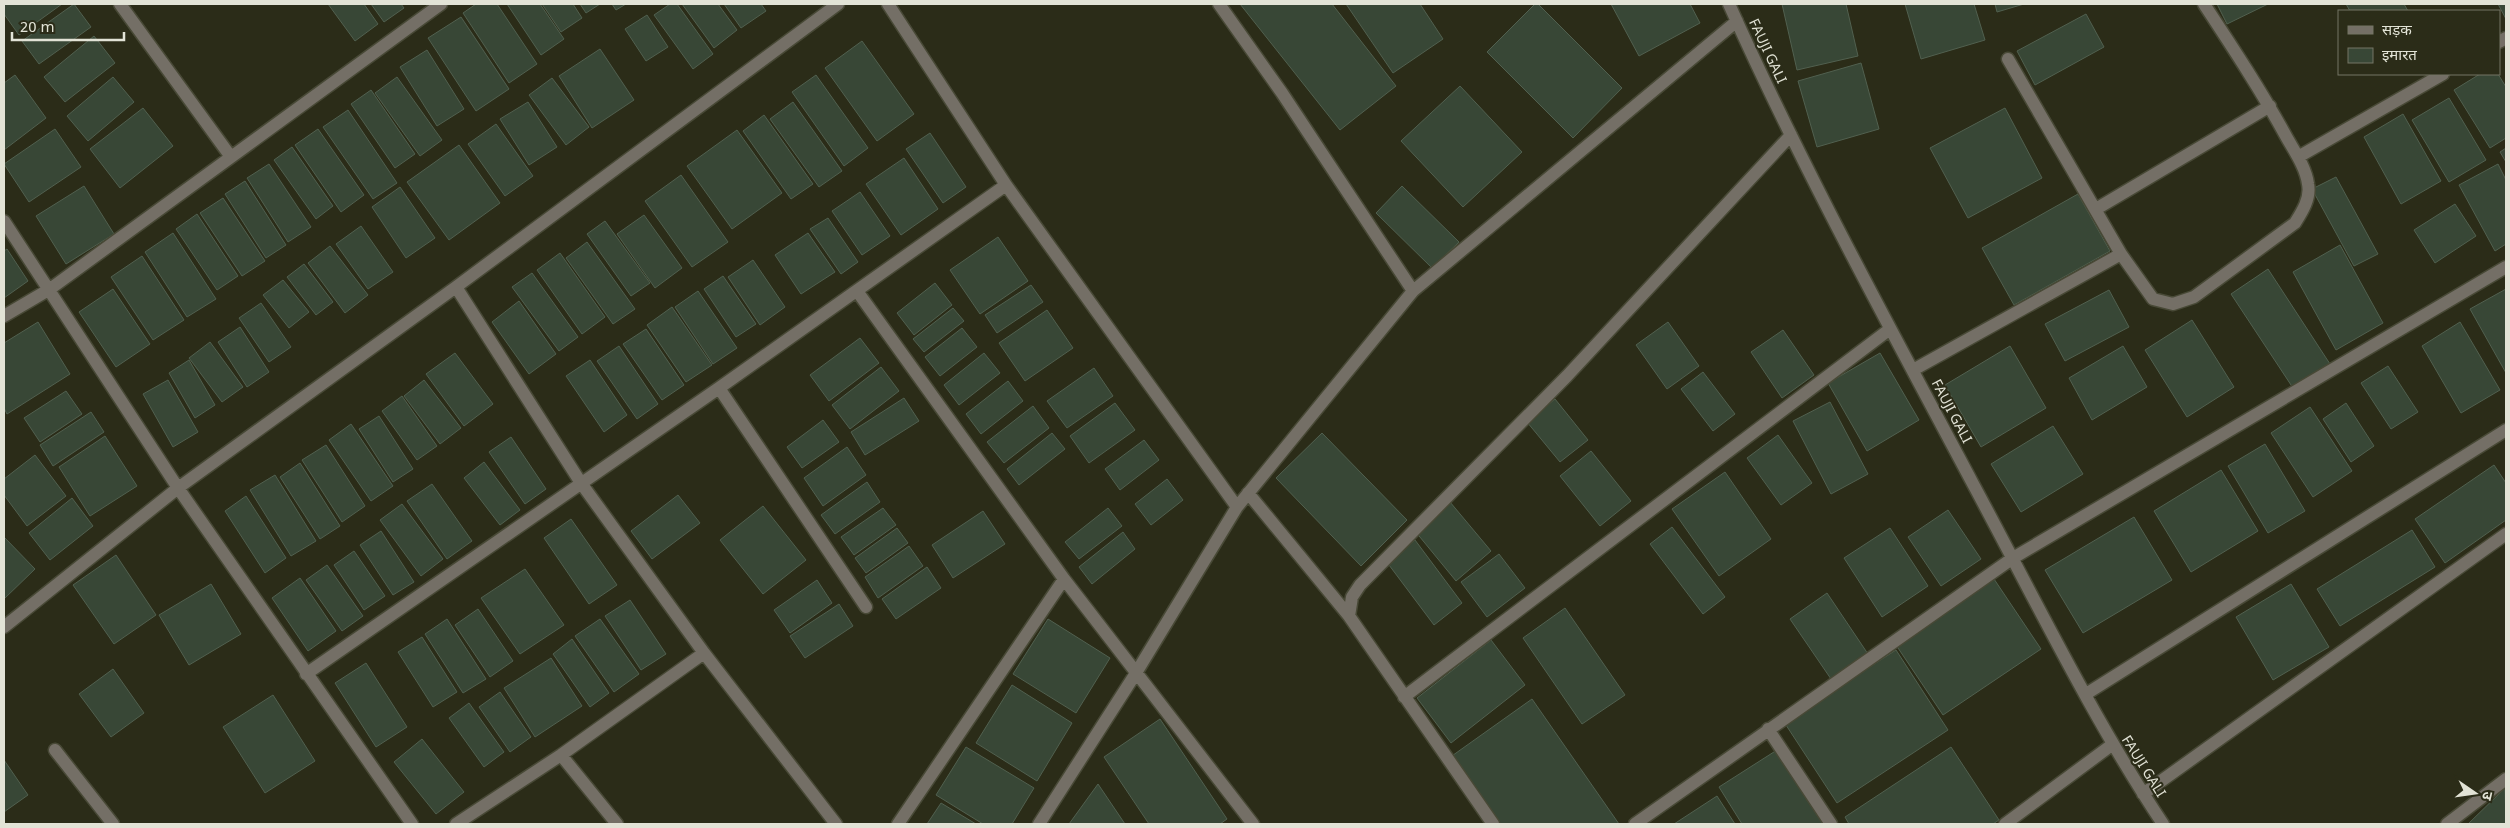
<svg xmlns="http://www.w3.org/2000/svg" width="2510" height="828" font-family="Georgia,'Noto Sans Devanagari',serif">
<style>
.building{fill:#384736;stroke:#51604f}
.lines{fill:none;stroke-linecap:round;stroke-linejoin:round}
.minor-casing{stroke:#484936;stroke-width:15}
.minor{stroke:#746f66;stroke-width:12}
.labels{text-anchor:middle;stroke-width:4;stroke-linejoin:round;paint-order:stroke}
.street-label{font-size:14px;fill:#e2e3d6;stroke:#2b2c18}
</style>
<rect width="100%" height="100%" fill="#2b2c18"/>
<path class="building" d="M4,4h58l-43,31 -15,-21z
M74,4l17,23 -52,37 -17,-23z
M328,4h36l14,20 -23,17z
M371,4h30l3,4 -20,14z
M476,4h21l40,60 -28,19 -46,-70z
M507,4h33l24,35 -23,16z
M542,4h31l9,14 -21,14z
M580,4h20l-14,9z
M612,4h14l-10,6z
M670,4h7l36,50 -20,15 -39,-54z
M682,4h36l19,26 -23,18z
M724,4h37l5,7 -25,17z
M1240,4h92l64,82 -56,44z
M1346,4h74l23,35 -50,34z
M1535,4h3l84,84 -49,50 -86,-86z
M1611,4h79l10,19 -61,33z
M1782,4h64l12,52 -61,14z
M1905,4h69l11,36 -64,19z
M1995,4h29l-27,8z
M2217,4h51l-41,20z
M2346,4h58l4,7h-58z
M2498,4h8v15z
M2086,14l18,33 -69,38 -18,-34z
M647,15l21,32 -22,14 -21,-32z
M461,17l48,72 -33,22 -48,-73z
M94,36l21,27 -50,39 -21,-25z
M862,41l52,73 -37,27 -52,-73z
M600,49l34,51 -42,28 -33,-52z
M427,50l37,59 -27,17 -37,-59z
M1861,63l18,66 -62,18 -19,-66z
M2480,74h18l8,13v51l-16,10 -36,-58z
M15,75l31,43 -42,32v-67z
M816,75l52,73 -24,18 -52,-74z
M113,77l21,25 -46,39 -21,-25z
M397,77l45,63 -22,16 -45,-63z
M552,78l37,49 -23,18 -37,-50z
M1460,86l62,66 -59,55 -62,-66z
M371,90l44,64 -20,14 -44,-64z
M2449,98l37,62 -37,22 -37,-62z
M528,102l29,45 -28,18 -29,-46z
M793,102l49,69 -23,16 -49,-68z
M143,108l30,38 -53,42 -30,-39z
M2005,108l37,70 -74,40 -38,-70z
M348,110l49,73 -24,16 -50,-72z
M2403,114l38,67 -40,23 -37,-67z
M764,115l49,69 -22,15 -48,-68z
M496,124l37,52 -28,20 -37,-52z
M55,129l26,38 -52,35 -25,-38z
M318,129l46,66 -23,17 -46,-67z
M737,130l45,63 -50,36 -45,-63z
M930,133l36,54 -23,16 -37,-54z
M459,145l41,58 -51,37 -42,-58z
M292,147l41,59 -17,13 -42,-59z
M2506,148v14l-6,-10z
M904,158l34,51 -37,26 -35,-51z
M269,164l42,63 -23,15 -41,-64z
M2498,164l8,16v64l-11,7 -36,-66z
M681,175l47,67 -36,25 -47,-66z
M2336,177l42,77 -24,12 -42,-77z
M245,181l41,64 -20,13 -41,-64z
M84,186l30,48 -48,30 -30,-48z
M1402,186l57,56 -27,26 -56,-55z
M400,187l35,51 -29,20 -34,-51z
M860,192l30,44 -28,19 -30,-44z
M2078,194l32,57 -96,54 -32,-57z
M223,198l42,63 -23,15 -42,-63z
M2455,204l21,32 -41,27 -21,-33z
M197,214l41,62 -21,14 -41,-61z
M644,215l38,53 -27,20 -38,-54z
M828,218l30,44 -17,12 -31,-45z
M605,221l45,62 -19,13 -44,-62z
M361,226l32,46 -25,17 -32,-45z
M173,233l43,66 -29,18 -42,-65z
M808,233l27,39 -34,22 -26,-39z
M998,237l30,44 -48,33 -30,-44z
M587,242l48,67 -22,15 -47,-66z
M2340,245l43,78 -47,27 -43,-78z
M330,246l38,49 -23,18 -37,-50z
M7,249l21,32 -24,17v-47z
M560,253l45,64 -23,17 -45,-64z
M142,256l42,64 -31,20 -42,-63z
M753,260l32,47 -25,18 -32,-48z
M304,264l29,38 -17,13 -29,-38z
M2268,269l62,95 -37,24 -62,-94z
M532,273l46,64 -19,14 -47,-64z
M723,276l33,48 -20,13 -32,-48z
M283,280l26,32 -20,16 -26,-33z
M935,283l17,22 -38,30 -17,-22z
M1031,285l12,17 -46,31 -12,-18z
M113,289l37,55 -34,23 -37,-55z
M2506,289v84l-36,-64z
M2109,290l20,37 -64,34 -20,-37z
M698,291l39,57 -24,16 -38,-57z
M519,301l37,53 -27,20 -37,-52z
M261,303l30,44 -22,15 -30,-44z
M672,307l40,58 -26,17 -39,-57z
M953,308l11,13 -40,31 -11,-13z
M1047,310l26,38 -48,33 -26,-38z
M2192,320l42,67 -47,30 -42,-67z
M38,322l32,52 -63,40 -3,-6v-65z
M1668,322l31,44 -32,23 -31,-44z
M2460,322l40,68 -39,23 -39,-67z
M240,327l29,45 -22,15 -29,-45z
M962,328l15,19 -37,29 -15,-19z
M646,329l38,56 -22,15 -39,-56z
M1783,330l31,45 -32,23 -31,-46z
M860,338l19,25 -50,38 -19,-26z
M210,342l33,45 -21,15 -33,-44z
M619,346l39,58 -21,15 -40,-58z
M2010,346l36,62 -65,39 -36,-62z
M2123,346l24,41 -55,33 -23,-42z
M455,353l38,51 -29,22 -38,-52z
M984,353l16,20 -41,32 -15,-20z
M1880,353l39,67 -52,31 -39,-68z
M189,360l26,45 -20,13 -26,-45z
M590,360l37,55 -23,17 -38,-56z
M2388,366l30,46 -27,17 -30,-46z
M881,367l18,24 -49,38 -18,-24z
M1094,368l19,28 -46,32 -20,-27z
M1703,372l32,42 -22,17 -32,-42z
M168,380l30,52 -25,15 -30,-53z
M424,380l37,48 -21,16 -36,-48z
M1008,381l15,20 -42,33 -15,-20z
M66,391l16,23 -42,28 -16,-24z
M402,396l35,50 -20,14 -35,-49z
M904,398l15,23 -54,34 -14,-23z
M1555,399l33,41 -28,22 -33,-40z
M1830,402l38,72 -37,20 -38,-73z
M1115,403l20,27 -46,33 -19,-27z
M2346,403l28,43 -23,16 -28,-43z
M1033,406l16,22 -45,35 -17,-21z
M2310,407l42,64 -39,26 -42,-64z
M91,412l13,20 -51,34 -13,-21z
M379,416l34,53 -20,13 -34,-53z
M823,420l16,22 -37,26 -15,-21z
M351,424l42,62 -22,15 -42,-61z
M2053,426l30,48 -62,38 -30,-48z
M1052,433l13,16 -46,36 -12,-16z
M1322,433l85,87 -46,46 -85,-88z
M1778,435l34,48 -31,22 -34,-47z
M105,436l32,50 -47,30 -31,-49z
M511,437l35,52 -21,15 -36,-52z
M1144,440l15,20 -39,30 -15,-21z
M2265,444l40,67 -37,22 -40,-67z
M326,445l39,61 -23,16 -40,-62z
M847,447l19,28 -43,31 -19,-28z
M1591,451l40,50 -31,25 -40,-50z
M35,455l31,41 -39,30 -23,-31v-16z
M484,462l36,48 -20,15 -36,-47z
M300,463l40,63 -20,13 -40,-62z
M2494,465l12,18v37l-61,43 -30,-44z
M2221,470l37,61 -67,41 -37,-61z
M1725,472l46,67 -52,37 -47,-67z
M275,475l41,66 -25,15 -41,-66z
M1167,479l16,21 -32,25 -16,-21z
M867,482l13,20 -45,32 -14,-19z
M432,484l40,57 -25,18 -40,-58z
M678,495l22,28 -48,36 -21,-28z
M246,496l40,62 -21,15 -40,-62z
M72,498l21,28 -43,34 -21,-27z
M1450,502l41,49 -35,30 -41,-50z
M402,504l41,55 -22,17 -41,-56z
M763,506l43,54 -43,34 -43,-54z
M883,508l13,17 -42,30 -13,-18z
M1108,508l14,18 -43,33 -14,-17z
M1948,510l33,49 -40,27 -33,-49z
M983,511l22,33 -52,34 -21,-33z
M2134,517l38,63 -89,53 -38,-63z
M571,519l46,66 -28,19 -45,-66z
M1672,527l53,70 -22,17 -53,-70z
M897,528l11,15 -42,30 -11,-15z
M1890,528l38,58 -46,31 -38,-59z
M2412,530l23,37 -95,59 -23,-37z
M381,531l33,51 -21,13 -33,-50z
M1123,532l12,17 -43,35 -13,-17z
M4,537l31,32 -31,30z
M1415,540l47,63 -28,22 -48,-64z
M909,546l14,20 -45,32 -13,-21z
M354,551l31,45 -21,14 -30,-45z
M1499,554l26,34 -38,29 -26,-35z
M116,555l40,60 -42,29 -41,-59z
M327,565l36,51 -21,15 -36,-51z
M927,567l14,21 -45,31 -14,-20z
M525,569l39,56 -44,29 -39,-56z
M300,578l36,53 -28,20 -36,-53z
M1994,579l47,70 -98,66 -47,-70z
M817,580l15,23 -42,30 -16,-23z
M211,584l30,50 -52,31 -30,-50z
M2291,584l38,63 -56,33 -37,-63z
M1827,593l41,61 -37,25 -41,-60z
M630,600l36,54 -25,16 -36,-54z
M839,604l14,22 -48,32 -15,-22z
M1565,608l60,87 -43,29 -59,-86z
M478,609l35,52 -23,16 -35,-52z
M447,619l39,60 -23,14 -38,-59z
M600,619l39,55 -25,18 -39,-56z
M1048,619l62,39 -34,55 -63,-39z
M422,637l35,55 -24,15 -35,-55z
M572,639l37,54 -19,14 -37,-53z
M1491,640l34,45 -74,58 -34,-45z
M1896,650l52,80 -111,73 -53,-81z
M551,658l31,48 -47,31 -31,-49z
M366,663l41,64 -31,20 -41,-64z
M113,669l31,44 -33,24 -32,-43z
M1012,685l60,38 -35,58 -61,-38z
M500,692l31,45 -21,15 -31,-45z
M273,695l42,66 -50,32 -42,-66z
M1532,699l87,125h-123l-47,-66z
M469,703l35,49 -20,15 -35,-49z
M1160,719l67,100 -7,5h-71l-45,-67z
M422,739l42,53 -28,22 -42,-52z
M966,747l68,41 -22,36h-29l-47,-29z
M1951,747l48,73 -6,4h-144l-4,-7z
M1777,750l47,74h-82l-23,-37z
M4,760l24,35 -24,17z
M1098,784l27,40h-56z
M2505,788l1,36h-38z
M1717,796l18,28h-61z
M941,803l35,21h-49z"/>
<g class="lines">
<g class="minor-casing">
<path id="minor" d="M120,4l111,153
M888,4l118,181 231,322
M1219,4l63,89 131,198
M1729,4c73,163 159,320 243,478 62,115 119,234 191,342
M2499,42l7,-4
M2008,59l113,195 32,45 20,5 21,-7 101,-74c7,-11 16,-25 13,-39 -2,-16 -13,-32 -21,-46 -25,-46 -54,-90 -83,-134
M2298,157l145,-83
M2096,209l174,-103
M4,221l174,267 234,336
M456,287l125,196 123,170 132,171
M857,291l207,288 189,245
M4,316l46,-27 391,-285
M1913,370l208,-116
M719,388l147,219
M1248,493l101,123
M4,627l174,-139 278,-201 382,-283
M306,674l413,-286 287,-203
M2086,694l420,-264
M1404,697l486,-368
M1768,729l63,95
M55,750l58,74
M561,755l56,69
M2143,794l363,-260
M456,824l105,-69 143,-102
M898,824l166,-245
M1039,824l97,-151 101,-166 176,-216 324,-270
M1493,824l-144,-208 3,-19 8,-12 207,-209 224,-241
M1635,824l378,-266 493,-291
M2005,824l108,-80
M2447,824l59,-45"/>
</g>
<use href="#minor" class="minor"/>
</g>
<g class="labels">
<g class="street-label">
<text transform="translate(1768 51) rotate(65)" y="5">FAUJI GALI</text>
<text transform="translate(1952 411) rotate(62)" y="5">FAUJI GALI</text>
<text transform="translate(2144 766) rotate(58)" y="5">FAUJI GALI</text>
</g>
</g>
<rect width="2510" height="828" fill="none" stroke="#e2e3d6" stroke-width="10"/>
<rect x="2338" y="10" width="162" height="65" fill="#2b2c18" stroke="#747564"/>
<rect x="2348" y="26" width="25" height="8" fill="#746f66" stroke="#747564"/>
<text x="2382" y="35" font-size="15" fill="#e2e3d6">सड़क</text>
<rect x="2348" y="48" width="25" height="15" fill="#384736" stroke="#747564"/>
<text x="2382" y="60" font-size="15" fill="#e2e3d6">इमारत</text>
<g transform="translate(2475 793) rotate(103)" stroke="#2b2c18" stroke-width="4" paint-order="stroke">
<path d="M0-4L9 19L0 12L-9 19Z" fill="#e2e3d6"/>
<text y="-8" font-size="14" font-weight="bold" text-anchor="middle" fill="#e2e3d6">उ</text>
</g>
<path d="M12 32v8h112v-8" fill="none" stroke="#e2e3d6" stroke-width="2.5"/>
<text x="20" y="32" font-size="15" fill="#e2e3d6" stroke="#2b2c18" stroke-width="4" paint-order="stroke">20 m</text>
</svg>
